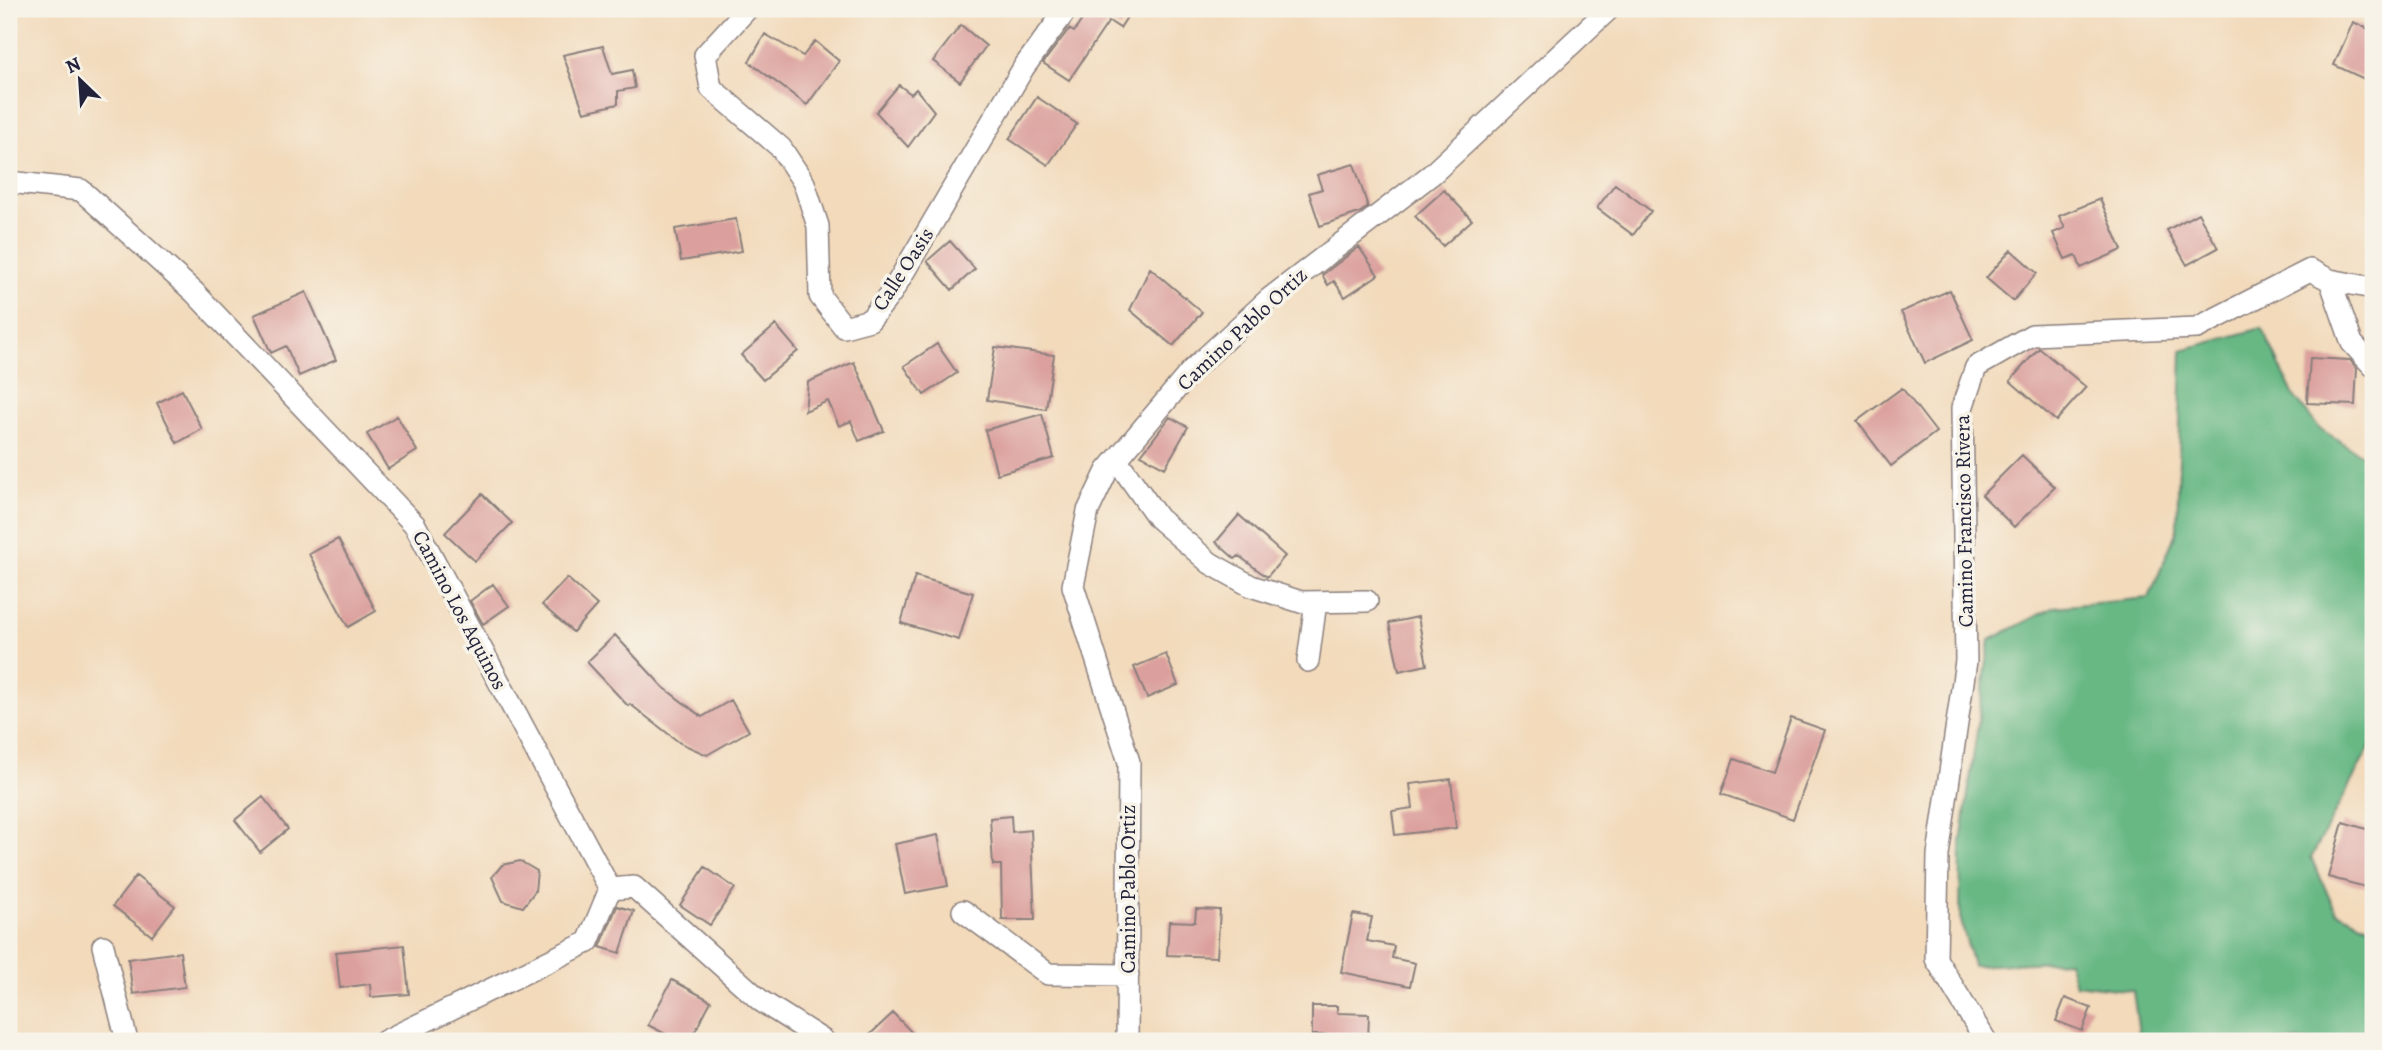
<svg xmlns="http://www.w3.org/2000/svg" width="2382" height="1050" font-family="Alegreya,serif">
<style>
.forest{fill:#68b884;stroke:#456d60;stroke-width:2}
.building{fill:#dba09d}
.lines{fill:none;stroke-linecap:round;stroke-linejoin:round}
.minor-casing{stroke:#8a7e7b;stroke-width:24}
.minor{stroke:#fff;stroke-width:21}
.labels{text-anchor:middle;stroke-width:7;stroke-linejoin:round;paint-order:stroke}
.street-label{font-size:21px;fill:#22223b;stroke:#f7f3e8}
</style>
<rect width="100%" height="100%" fill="#f7f3e8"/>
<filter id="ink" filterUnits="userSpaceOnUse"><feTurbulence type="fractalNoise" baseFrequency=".0143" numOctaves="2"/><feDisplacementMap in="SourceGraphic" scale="14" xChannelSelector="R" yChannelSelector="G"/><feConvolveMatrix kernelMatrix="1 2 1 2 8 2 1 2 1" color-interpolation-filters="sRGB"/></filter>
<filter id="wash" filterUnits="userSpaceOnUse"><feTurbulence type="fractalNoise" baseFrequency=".00686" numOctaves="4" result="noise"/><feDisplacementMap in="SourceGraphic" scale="28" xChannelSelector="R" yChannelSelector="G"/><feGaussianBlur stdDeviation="1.57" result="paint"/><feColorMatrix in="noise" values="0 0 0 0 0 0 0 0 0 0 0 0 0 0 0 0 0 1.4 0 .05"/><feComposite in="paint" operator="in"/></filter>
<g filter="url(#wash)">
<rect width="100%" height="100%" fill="#f2dabb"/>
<path class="forest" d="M2262,328l32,68 25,32 54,34v279l-62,117 25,53 37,17v113h-233l-7,-50 -58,-7 -7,-23 -95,5 -13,-49 1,-75 29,-202 64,-33 95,-9 28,-68 5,-180z"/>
<g id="blocks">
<path class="building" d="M1089,9h43l-12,19 -11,-7 -40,59 -26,-17 26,-34 5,3z
M2353,22l20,9v52l-39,-18z
M961,25l25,21 -26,36 -27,-21z
M765,34l38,22 12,-15 24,20 -32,44 -58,-43z
M603,46l9,28 20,-4 3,18 -17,3v13l-34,8 -21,-57z
M899,85l12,9 5,-5 18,22 -26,36 -32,-35z
M1037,97l40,27 -29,41 -39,-26z
M1354,164l14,43 -9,6 -39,13 -11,-33 13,-4 -5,-14z
M1615,184l36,27 -18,24 -36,-27z
M1444,190l28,30 -29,26 -28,-30z
M2100,199l22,51 -41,18 -5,-13 -11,4 -12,-26 12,-5 -6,-12z
M2198,213l20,35 -31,17 -20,-35z
M736,219l6,32 -61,10 -6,-32z
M950,241l25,28 -23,21 -25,-29z
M1359,247l19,28 -33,22 -11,-16 -6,4 -6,-10z
M2011,250l26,23 -24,28 -27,-23z
M1150,268l52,44 -29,34 -43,-36z
M1950,290l23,50 -48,23 -24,-51z
M306,292l30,68 -37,16 -13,-30 -15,7 -17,-38z
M776,325l22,26 -35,29 -22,-25z
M937,344l20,29 -33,22 -20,-29z
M995,347l59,8 -8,54 -59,-9z
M2039,348l47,39 -30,34 -46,-40z
M2310,358l40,2 7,8 -2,37 -48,-2z
M854,362l30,69 -25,10 -8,-20 -12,5 -11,-25 -23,10 3,-29z
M1902,388l34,44 -45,34 -34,-45z
M182,390l20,39 -25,14 -20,-40z
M1042,414l12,44 -57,16 -12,-44z
M397,416l20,35 -29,18 -21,-35z
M1170,417l18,10 -23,41 -24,-13z
M2022,455l33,32 -41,40 -32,-32z
M482,494l30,29 -37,38 -30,-28z
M1239,515l46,41 -18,21 -28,-21 -4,3 -19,-17z
M338,539l38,72 -28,16 -39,-73z
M915,576l58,17 -14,47 -58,-17z
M567,578l30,27 -24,27 -31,-27z
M493,584l16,22 -26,18 -13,-23z
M1418,617l9,48 -28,6 -10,-48z
M615,635l48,52 39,30 29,-17 18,31 -42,24 -27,-12 -50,-39 -2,2 -41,-44z
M1166,654l12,31 -31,13 -13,-31z
M1791,718l34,12 -32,89 -72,-25 13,-35 38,13z
M1451,779l5,49 -61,7 -3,-24 21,-3 -3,-24z
M263,797l25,32 -28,23 -25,-32z
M1011,816l1,16 19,-2 4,90h-33l-1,-55h-8l-3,-47z
M2343,822l30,9v58l-45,-12z
M938,835l10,51 -43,8 -10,-50z
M520,861l17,10 -2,20 -12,16 -20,-6 -11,-24 10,-12z
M705,867l30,21 -25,37 -30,-20z
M136,876l39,30 -23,30 -39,-30z
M617,906l17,5 -14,42 -20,-6z
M1196,909l24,1 -3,47 -50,-2 2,-34 26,1z
M1353,914l19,3 -5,24 27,5 -2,12 23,5 -5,23 -69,-14z
M404,945l5,49 -38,3 -1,-13 -30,4 -4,-36z
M180,952l5,35 -52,7 -5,-35z
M672,980l39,21 -21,40h-11l-31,-16z
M2065,998l26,10 -9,23 -26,-10z
M1312,1006h25v7l32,1 -1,27h-31v-6h-25z
M893,1013l27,28h-57z"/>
</g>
</g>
<g filter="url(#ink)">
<use href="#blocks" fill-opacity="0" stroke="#8a7e7b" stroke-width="2"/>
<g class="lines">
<g class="minor-casing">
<path id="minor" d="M747,9l-42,46 6,33 70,60 23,35 14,43 2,70 24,31 26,-7 22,-28 132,-225 43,-58
M9,182l72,8 113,102 221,233 195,364
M2330,280l22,63 21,23
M1117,460l41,58 52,45 41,23 50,16 66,-1
M1308,661l8,-59
M610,889l24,-2 127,114 63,40
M963,911l85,63 80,1
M103,946l24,95
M385,1041l203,-99 22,-53
M1127,1041l2,-279 -56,-176 15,-75 19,-40 85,-101 77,-71 163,-125 177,-165
M1986,1041l-50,-82 2,-104 28,-194 -4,-253 14,-41 56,-32 165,-7 113,-58 20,10 43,8"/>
</g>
<use href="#minor" class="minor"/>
</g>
</g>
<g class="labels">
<g class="street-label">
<text transform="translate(903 269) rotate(-57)" y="7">Calle Oasis</text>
<text transform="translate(1242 329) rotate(-43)" y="7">Camino Pablo Ortiz</text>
<text transform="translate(1964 521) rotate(-91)" y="7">Camino Francisco Rivera</text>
<text transform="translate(460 610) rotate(62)" y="7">Camino Los Aquinos</text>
<text transform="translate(1128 889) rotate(-90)" y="7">Camino Pablo Ortiz</text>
</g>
</g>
<rect width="2382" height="1050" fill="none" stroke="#f7f3e8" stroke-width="35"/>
<g transform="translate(80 80) rotate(335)" stroke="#f7f3e8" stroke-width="5" paint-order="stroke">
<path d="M0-5L12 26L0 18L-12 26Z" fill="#22223b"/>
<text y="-10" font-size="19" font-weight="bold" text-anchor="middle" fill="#22223b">N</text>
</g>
</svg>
